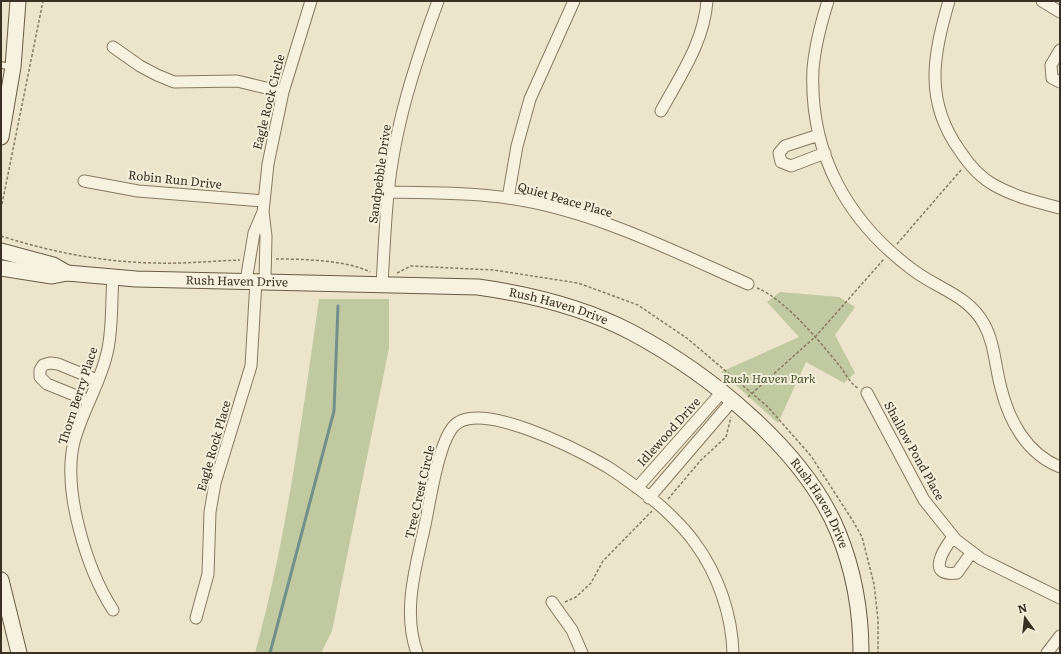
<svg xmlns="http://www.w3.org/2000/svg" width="1061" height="654" font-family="Literata,serif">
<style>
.green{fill:#c1c9a0}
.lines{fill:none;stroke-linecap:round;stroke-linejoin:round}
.stream{stroke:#728f8b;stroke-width:3}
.lane-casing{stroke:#887961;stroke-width:8}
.street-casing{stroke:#887961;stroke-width:13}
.secondary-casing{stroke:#6a5a44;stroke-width:17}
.path{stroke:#887961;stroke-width:1.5;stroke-dasharray:3 2;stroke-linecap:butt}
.lane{stroke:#f7f2df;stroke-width:5.5}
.street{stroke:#f7f2df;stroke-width:11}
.secondary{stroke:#f7f2df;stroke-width:15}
.labels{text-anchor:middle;stroke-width:4;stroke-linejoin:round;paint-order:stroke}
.street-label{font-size:12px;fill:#3a3023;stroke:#f4efdb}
.park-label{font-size:12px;font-style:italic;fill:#46542b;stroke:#f4efdb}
</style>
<rect width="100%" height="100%" fill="#ece5cc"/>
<path class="green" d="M780,292l59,5 16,10 -20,28 20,38 -11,10 -38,-21 -28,61 -57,-51 78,-35 -32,-35z
M319,299h70v49l-57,283 -11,22h-66c32,-116 47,-236 64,-354z"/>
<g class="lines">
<path class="stream" d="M270,653l64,-242 4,-105"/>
<g class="lane-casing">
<path id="lane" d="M1,65l11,2"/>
</g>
<g class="street-casing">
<path id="street" d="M828,1c-7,22 -13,44 -15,68 -4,84 34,152 100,201 25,19 55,25 71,54 11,20 11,43 17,64 8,33 26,66 59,79
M949,1c-16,55 -25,100 11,150 8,12 21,27 34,34 21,12 43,17 66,23
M1042,1l18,11
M113,47l27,19 17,9 17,7 63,-1 46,11
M1060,50l-9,15 1,13 8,4
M661,111c19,-35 43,-69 46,-110
M819,135l-34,11 -6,7 2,9 10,4 34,-13
M84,181l54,10 126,10
M389,192c39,1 80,0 119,6 84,12 163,52 240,86
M508,198l9,-52 13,-47 44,-98
M113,277c-2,25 0,52 -6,76 -7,31 -25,58 -33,89 -12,48 13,128 39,168
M246,281l8,-48 9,-21
M265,281l1,-45 -3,-24 5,-48 15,-72 28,-91
M382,284c3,-47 4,-96 14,-143 9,-47 25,-94 42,-140
M867,393l57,107 32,40 25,19 79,39
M89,401l-42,-17 -7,-7v-7l3,-5 7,-2 8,1 39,16
M637,488l84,-95
M649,498l83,-97
M953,537c-10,13 -27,40 4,36l15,-21
M552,602l20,28 10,23
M196,618l12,-44 2,-62 5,-29 36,-117 5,-85
M417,653c-15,-42 -1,-87 8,-128 5,-24 13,-80 28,-98 24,-30 127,24 153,39 13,8 25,17 37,26 17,12 40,34 52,51 23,31 37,72 38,110
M1047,653l13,-17"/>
</g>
<g class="secondary-casing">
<g id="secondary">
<path d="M1,137l12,-70 5,-66"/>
<path d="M1,251l52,14 14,8"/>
<path id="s1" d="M1,268l51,8 15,-3 69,6 342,8c50,7 107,21 153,45 77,41 173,117 207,200 16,39 23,80 23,121"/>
<path d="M1,580l18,73"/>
</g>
</g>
<path class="path" d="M1,209l42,-208
M1,236c50,16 101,26 153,27 29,1 58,-2 86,-3
M897,244l64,-74
M276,259c26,0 71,1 94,13
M397,273l14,-7 82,4 85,13 60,22 50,34 80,68 43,49 42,65 9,16 12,47 4,36v33
M757,288c28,11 63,54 82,77 7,8 10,18 19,23
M748,397l68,-61 68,-77
M668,499l33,-39 25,-23 5,-20
M565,602l11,-5 15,-14 12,-22 49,-50"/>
<use href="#lane" class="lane"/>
<use href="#street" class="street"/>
<use href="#secondary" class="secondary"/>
</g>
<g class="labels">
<g class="street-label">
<text transform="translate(269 102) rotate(-76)" y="4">Eagle Rock Circle</text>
<text transform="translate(380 174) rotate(-82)" y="4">Sandpebble Drive</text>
<text transform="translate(175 180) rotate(6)" y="4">Robin Run Drive</text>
<text transform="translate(565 200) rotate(16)" y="4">Quiet Peace Place</text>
<text dy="4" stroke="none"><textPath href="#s1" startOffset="237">Rush Haven Drive</textPath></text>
<text dy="4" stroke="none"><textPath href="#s1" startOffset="561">Rush Haven Drive</textPath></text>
<text transform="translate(78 396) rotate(-72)" y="4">Thorn Berry Place</text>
<text transform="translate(669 432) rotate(-48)" y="4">Idlewood Drive</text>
<text transform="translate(214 446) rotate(-74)" y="4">Eagle Rock Place</text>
<text transform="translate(914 451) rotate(61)" y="4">Shallow Pond Place</text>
<text transform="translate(420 492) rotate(-77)" y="4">Tree Crest Circle</text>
<text dy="4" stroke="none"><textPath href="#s1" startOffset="897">Rush Haven Drive</textPath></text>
</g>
<g class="park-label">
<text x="769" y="383">Rush Haven Park</text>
</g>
</g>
<rect width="1061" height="654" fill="none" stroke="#3a3023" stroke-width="4"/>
<g transform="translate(1025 618) rotate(345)" stroke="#f4efdb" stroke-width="3" paint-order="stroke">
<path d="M0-3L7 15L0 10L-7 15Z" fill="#3a3023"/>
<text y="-6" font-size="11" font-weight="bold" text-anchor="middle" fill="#3a3023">N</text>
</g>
</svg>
